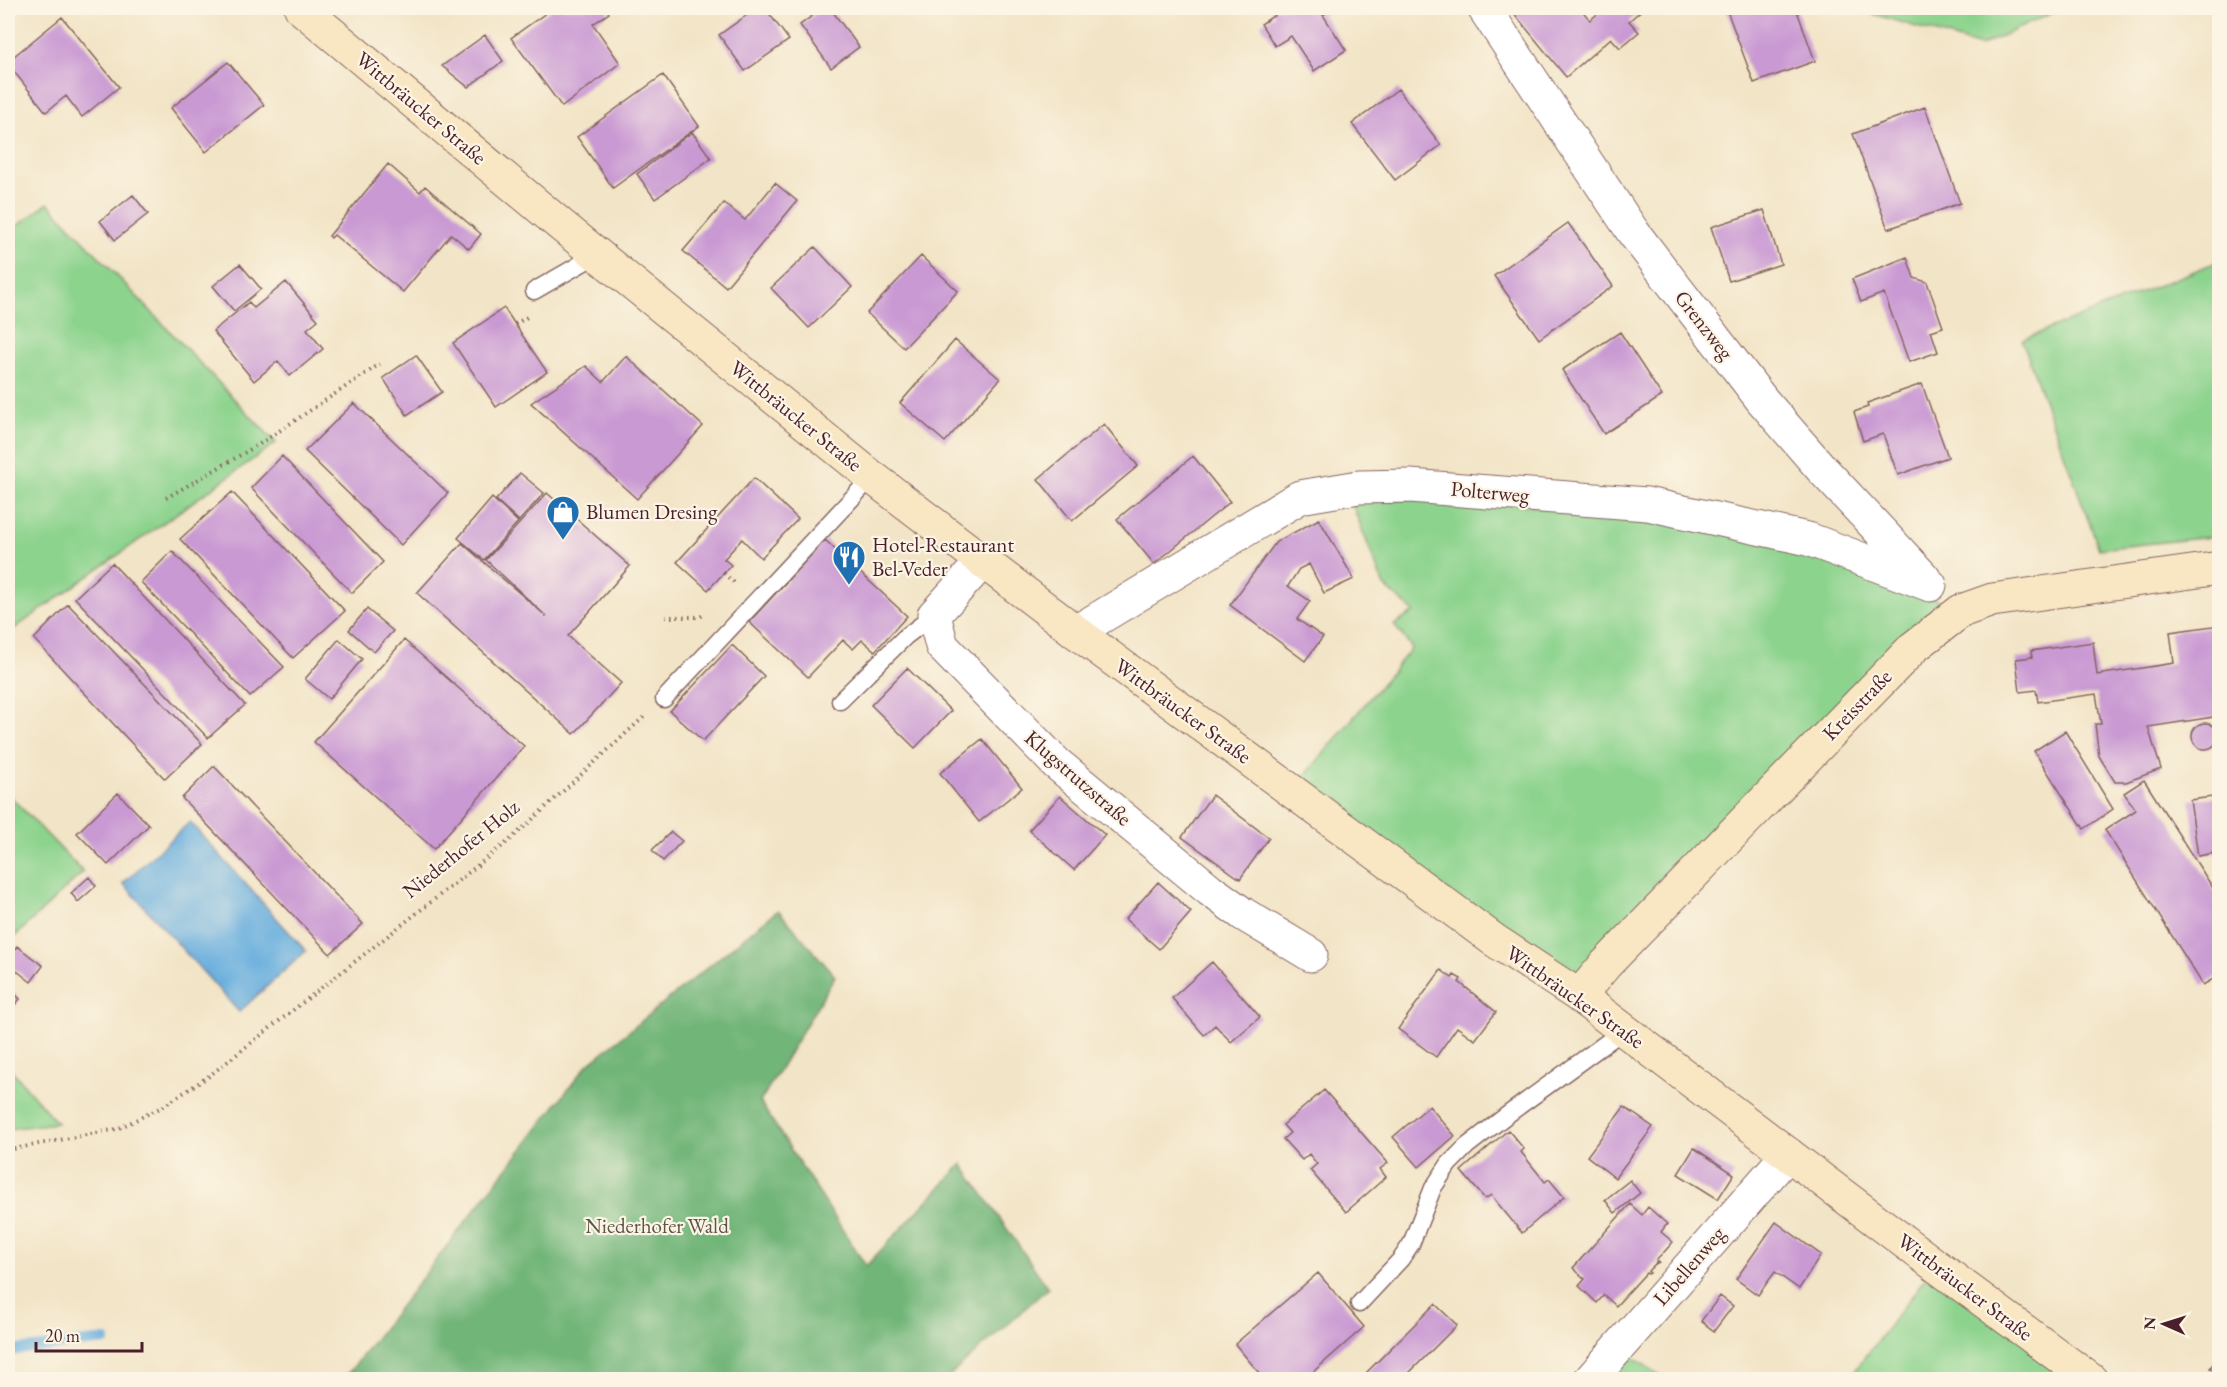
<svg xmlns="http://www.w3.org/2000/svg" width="2227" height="1387" font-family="'EB Garamond',serif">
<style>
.green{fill:#8cd38d;stroke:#6b795c;stroke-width:1.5}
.forest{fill:#71b578;stroke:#5e6a52;stroke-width:1.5}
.water{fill:#68aede;stroke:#596684;stroke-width:1.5}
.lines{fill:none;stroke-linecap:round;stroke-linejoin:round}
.stream{stroke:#68aede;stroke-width:10}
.building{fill:#c999d3}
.service-casing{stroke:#856461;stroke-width:19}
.minor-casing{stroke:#856461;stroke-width:35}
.secondary-casing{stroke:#856461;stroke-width:35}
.path{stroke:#856461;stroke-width:4;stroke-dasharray:1.5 4.5;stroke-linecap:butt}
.service{stroke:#fff;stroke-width:16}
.minor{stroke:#fff;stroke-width:33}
.secondary{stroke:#f9e7c3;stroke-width:33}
.labels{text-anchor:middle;stroke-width:4.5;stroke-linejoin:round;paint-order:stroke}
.street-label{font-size:21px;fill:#4a1f2b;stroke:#fcf5e5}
.poi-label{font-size:21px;fill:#4a1f2b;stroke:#fcf5e5;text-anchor:start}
.park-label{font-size:21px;fill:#5e5548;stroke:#fcf5e5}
</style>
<rect width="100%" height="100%" fill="#fcf5e5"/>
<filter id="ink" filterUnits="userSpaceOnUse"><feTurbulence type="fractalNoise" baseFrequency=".0167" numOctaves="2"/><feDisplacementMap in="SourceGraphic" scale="12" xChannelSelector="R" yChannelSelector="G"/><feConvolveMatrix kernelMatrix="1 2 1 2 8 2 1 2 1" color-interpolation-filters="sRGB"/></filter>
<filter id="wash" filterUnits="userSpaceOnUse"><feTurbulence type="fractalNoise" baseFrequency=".008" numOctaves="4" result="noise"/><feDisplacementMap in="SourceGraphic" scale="24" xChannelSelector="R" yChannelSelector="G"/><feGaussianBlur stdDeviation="1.35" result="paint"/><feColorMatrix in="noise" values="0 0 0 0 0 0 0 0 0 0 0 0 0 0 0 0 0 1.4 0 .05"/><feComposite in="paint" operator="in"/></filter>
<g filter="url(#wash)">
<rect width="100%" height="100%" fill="#f2e4c6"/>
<path class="green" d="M1871,8h192l-83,38 -107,-32z
M48,203l228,240 -268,190v-400z
M2219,261v275l-120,13 -77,-209z
M1433,497l212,18 160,37 121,43 35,16 -382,385 -287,-205 120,-143 -18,-23 20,-13 -30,-26 -33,-85z
M8,794l75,78 -75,71z
M8,1066l49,57 -49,6z
M1935,1265l156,115h-243z
M1618,1347l47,32 -75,1z"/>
<path class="forest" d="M778,910l57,66 -75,126 106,164 96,-102 86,124 -102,91h-602l242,-313z"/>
<path class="water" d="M190,822l116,129 -67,61 -116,-129z"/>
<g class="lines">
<path class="stream" d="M8,1351l97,-11"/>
</g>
<g id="blocks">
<path class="building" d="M553,8h52l4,5 -16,11 27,39 -58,44 -51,-69z
M757,8h8l24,32 -44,31 -26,-36z
M823,8h7l29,39 -28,21 -31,-43z
M1270,8h63l-10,7 23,35 -32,21 -23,-35 -16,10 -14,-22 14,-9z
M1516,8h64l10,12 15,-12h39l-15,13 10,11 -19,16 -9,-10 -45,39 -54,-66z
M1726,8h70l19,53 -61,22z
M62,17l57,70 -37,30 -16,-21 -20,16 -38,-48v-3z
M485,35l18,26 -35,26 -26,-21z
M228,62l36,43 -58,47 -35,-44z
M663,75l36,51 -86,62 -36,-51z
M1398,89l43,56 -46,35 -43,-56z
M1925,107l35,96 -72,26 -35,-95z
M692,132l19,26 -56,41 -18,-25z
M388,164l32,28 5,-6 56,48 -12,15 -18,-15 -48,58 -69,-57 -3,3 -2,-2z
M775,183l22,18 -71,86 -43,-36 41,-48 21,17z
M133,195l15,19 -33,26 -15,-19z
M1764,210l17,54 -52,17 -18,-54z
M1568,223l45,63 -74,53 -45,-63z
M815,247l37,40 -43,41 -38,-40z
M921,256l37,35 -54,57 -37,-35z
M1907,257l7,21 13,4 16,45 -12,4 7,21 -29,10 -25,-69 -23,9 -9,-23z
M240,264l21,25 -27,22 -21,-25z
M286,282l32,38 -11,9 16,20 -33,27 -12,-15 -24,20 -41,-50 36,-29 5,6z
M504,308l43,64 -51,35 -43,-64z
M1620,332l42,64 -58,38 -42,-64z
M955,340l45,39 -55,63 -45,-39z
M416,355l26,37 -35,23 -24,-37z
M626,356l77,70 -66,73 -106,-96 55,-37 17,16z
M1922,384l26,73 -50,18 -15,-41 -20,7 -9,-29 14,-5 -1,-4z
M354,403l94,90 -47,52 -96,-94z
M1104,424l34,42 -66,55 -34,-42z
M282,456l101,106 -31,31 -101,-105z
M1193,456l37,46 -76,62 -37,-45z
M520,473l24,20 -25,28 -23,-21z
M754,478l44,41 -37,39 -19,-19 -18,20 7,6 -23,25 -31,-28z
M232,492l113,119 -52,47 -113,-119z
M547,493l83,73 -62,70 53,47 -47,51 -157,-141 45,-50 85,74 -61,-57z
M492,498l26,24 -34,38 -26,-22z
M1319,519l35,60 -30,14 -15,-29 -10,5 -11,17 22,15 -13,18 26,18 -18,24 -75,-56 46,-63z
M825,540l82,76 -32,35 -13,-11 -9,9 -10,-9 -35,37 -59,-55z
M172,551l112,116 -34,30 -109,-115z
M112,563l133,142 -37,33 -133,-140z
M68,604l134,140 -37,35 -131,-140z
M367,609l26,22 -19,21 -25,-22z
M2220,625v91l-72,11 13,42 -35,13h-11l-16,-26 -4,-32h6l-5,-30 -58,8 -2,-12 -16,2 -4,-33 16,-2 -1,-6 62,-9 4,33 77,-12 -4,-31z
M339,639l23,20 -33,40 -24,-20z
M404,640l120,106 -90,103 -120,-107z
M732,645l32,31 -61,65 -33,-30z
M907,668l44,43 -36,37 -44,-43z
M2192 736a13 13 0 1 1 26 0a13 13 0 1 1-26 0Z
M2065,731l48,78 -29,20 -50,-78z
M982,739l40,49 -43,34 -39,-49z
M214,766l149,158 -33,30 -148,-156z
M2144,780l76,119v76l-17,10 -98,-155 31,-20 -12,-17z
M118,793l31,32 -41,40 -31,-32z
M1212,795l57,43 -29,41 -58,-42z
M1060,796l45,39 -31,35 -45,-40z
M2220,796v56l-22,4 -8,-56z
M671,832l11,9 -19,20 -11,-11z
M89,877l7,9 -18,16 -7,-9z
M1158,882l33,30 -32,37 -34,-30z
M17,946l26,20 -12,16 -23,-18v-5z
M1212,962l48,55 -29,25 -16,-17 -11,10 -32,-37z
M1441,970l11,8 2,-3 7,4 -2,3 37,30 -21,28 -18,-13 -21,30 -38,-28z
M8,987l12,12 -12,14z
M1324,1090l64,73 -8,6 6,8 -40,35 -36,-42 7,-6 -8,-10 -7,6 -19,-21 7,-6 -7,-8z
M1429,1106l26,30 -36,31 -26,-30z
M1624,1107l29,20 -38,51 -28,-22z
M1508,1130l16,19 -3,3 24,30 4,-3 15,18 -42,36 -31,-38 -6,4 -24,-28z
M1694,1148l40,26 -16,25 -40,-25z
M1630,1180l10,13 -25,20 -10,-13z
M1630,1204l12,11 6,-8 19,17 -6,8 12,10 -17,19 3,2 -2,1 -1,-1 -8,8 2,2 -2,1 -2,-1 -30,33 -12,-11 -7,8 -18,-17 6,-7 -12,-11z
M1776,1222l45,33 -22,34 -24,-17 -17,23 -22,-16z
M1318,1273l46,54 -60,53h-39l-30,-36z
M1720,1296l13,10 -19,25 -13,-10z
M1435,1304l22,21 -55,55h-29l-7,-7z
M2220,1355v21l-10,-8z"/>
</g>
</g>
<g filter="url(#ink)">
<use href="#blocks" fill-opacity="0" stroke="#856461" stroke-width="1.5"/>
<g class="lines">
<g class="service-casing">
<path id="service" d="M534,291l64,-37
M664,699l208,-222
M840,701l65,-64 29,-22
M1359,1304l42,-45 10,-15 22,-56 16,-24 18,-18 40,-31 117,-85"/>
</g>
<g class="minor-casing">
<path id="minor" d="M1484,8l149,224 129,168 59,68 103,110
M982,562l-48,53 8,31 114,117 154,127 33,24 68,41
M1076,632l224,-135 59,-10 51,-1 237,18 161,35 122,46
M1590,1380l198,-226"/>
</g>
<g class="secondary-casing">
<path id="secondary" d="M301,8l261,218 310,251 204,155 418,308 85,56 356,269 156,115
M1579,996l27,-32 308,-317 47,-36 31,-11 228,-32"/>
</g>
<path class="path" d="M515,324l14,-8
M166,498l92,-53 122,-81
M724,573l9,9 1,3
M665,617h35l3,-2
M8,1150l109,-21 45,-22 47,-31 301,-236 136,-125
M8,1376h63l29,4"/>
<use href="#service" class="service"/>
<use href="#minor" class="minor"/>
<use href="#secondary" class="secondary"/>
</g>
</g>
<defs>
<g id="shop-pin" transform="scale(1.725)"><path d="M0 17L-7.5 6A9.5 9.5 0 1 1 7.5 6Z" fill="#1f6fb2" stroke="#fcf5e5"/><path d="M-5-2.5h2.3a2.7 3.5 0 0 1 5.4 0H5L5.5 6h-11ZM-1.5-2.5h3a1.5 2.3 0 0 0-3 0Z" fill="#fff"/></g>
<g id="restaurant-pin" transform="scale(1.725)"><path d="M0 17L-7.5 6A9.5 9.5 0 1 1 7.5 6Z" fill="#1f6fb2" stroke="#fcf5e5"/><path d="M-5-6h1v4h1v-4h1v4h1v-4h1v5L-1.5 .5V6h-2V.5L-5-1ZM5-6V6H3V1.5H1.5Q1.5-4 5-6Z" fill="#fff"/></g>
</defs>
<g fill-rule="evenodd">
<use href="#shop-pin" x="563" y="512"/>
<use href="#restaurant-pin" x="849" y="557"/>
</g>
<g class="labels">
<g class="street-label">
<text transform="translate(421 108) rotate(40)" y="7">Wittbräucker Straße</text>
<text transform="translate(1704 325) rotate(52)" y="7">Grenzweg</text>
<text transform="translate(796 416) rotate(39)" y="7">Wittbräucker Straße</text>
<text transform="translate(1490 492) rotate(5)" y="7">Polterweg</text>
<text transform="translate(1857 705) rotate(-46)" y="7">Kreisstraße</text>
<text transform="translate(1183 711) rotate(36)" y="7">Wittbräucker Straße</text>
<text transform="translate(1078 778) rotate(41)" y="7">Klugstrutzstraße</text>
<text transform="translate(461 849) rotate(-39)" y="7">Niederhofer Holz</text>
<text transform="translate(1575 997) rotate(35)" y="7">Wittbräucker Straße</text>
<text transform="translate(1689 1266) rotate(-49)" y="7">Libellenweg</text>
<text transform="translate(1965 1287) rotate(37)" y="7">Wittbräucker Straße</text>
</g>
<g class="poi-label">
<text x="586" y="519">Blumen Dresing</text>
<text x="872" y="552">Hotel-Restaurant<tspan x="872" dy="24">Bel-Veder</tspan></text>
</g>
<g class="park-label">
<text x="657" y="1233">Niederhofer Wald</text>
</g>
</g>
<rect width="2227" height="1387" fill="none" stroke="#fcf5e5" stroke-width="30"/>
<g transform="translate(2164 1324) rotate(273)" stroke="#fcf5e5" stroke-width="4.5" paint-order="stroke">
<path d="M0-4.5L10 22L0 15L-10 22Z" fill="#4a1f2b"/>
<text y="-9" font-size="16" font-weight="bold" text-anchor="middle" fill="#4a1f2b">N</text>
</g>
<path d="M36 1342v9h106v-9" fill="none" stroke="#4a1f2b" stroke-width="3"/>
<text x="45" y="1342" font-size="18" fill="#4a1f2b" stroke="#fcf5e5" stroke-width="4.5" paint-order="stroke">20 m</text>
</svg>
